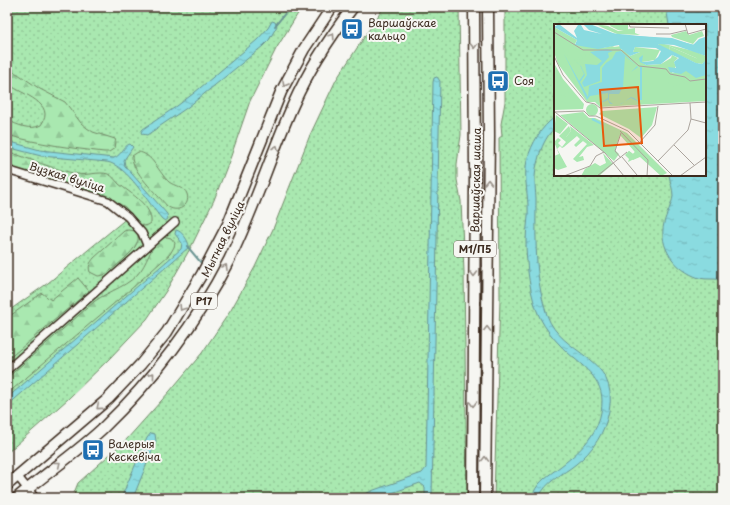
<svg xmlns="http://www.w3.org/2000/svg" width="730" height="505" font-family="'Playpen Sans',sans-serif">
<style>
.grass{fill:url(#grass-dots);stroke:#728967;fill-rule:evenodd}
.forest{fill:url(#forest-firs);stroke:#728967}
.water{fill:url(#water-ripples);stroke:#6a9492}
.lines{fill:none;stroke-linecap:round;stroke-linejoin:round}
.stream{stroke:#6a9492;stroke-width:2}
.minor-casing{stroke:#3b2a1e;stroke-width:10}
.highway-casing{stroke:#3b2a1e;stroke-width:13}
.minor{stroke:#f6f6f2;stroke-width:7}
.highway{stroke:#f6f6f2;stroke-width:10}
.oneway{stroke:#989088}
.labels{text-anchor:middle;stroke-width:4;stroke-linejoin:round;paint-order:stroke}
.shield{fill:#f6f6f2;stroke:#73675e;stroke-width:1}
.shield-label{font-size:10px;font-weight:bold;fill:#3b2a1e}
.poi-label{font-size:11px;fill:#3b2a1e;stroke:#f6f6f2;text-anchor:start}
.street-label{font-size:11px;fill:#3b2a1e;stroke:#f6f6f2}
.inset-river{fill:none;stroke:#8adbe0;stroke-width:2}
.inset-road{fill:none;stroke:#aba49d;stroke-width:1}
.view{fill:#e8590c;fill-opacity:0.15;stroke:#e8590c;stroke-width:2}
.inset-edge{fill:none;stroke:#3b2a1e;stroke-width:2}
</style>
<defs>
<pattern id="grass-dots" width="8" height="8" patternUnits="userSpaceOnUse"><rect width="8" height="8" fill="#a9e8b0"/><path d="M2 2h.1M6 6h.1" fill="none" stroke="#92c797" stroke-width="1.8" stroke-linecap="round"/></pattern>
<pattern id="forest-firs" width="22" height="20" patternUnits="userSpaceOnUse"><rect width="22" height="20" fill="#a9e8b0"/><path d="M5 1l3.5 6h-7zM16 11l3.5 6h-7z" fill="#92c797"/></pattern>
<pattern id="water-ripples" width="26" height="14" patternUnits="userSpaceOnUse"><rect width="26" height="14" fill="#8adbe0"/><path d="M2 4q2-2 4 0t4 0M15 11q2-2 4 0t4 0" fill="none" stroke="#78bcc0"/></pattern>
</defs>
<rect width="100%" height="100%" fill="#f6f6f2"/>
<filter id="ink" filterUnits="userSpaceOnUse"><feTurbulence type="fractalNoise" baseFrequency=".025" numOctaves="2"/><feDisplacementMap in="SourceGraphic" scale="8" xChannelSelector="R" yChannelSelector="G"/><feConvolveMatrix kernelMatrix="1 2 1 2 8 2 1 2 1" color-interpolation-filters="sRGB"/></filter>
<g filter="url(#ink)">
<path class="grass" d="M7,7h295l-26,42 -26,52 -19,55 -17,44 -23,47 -25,44 -19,28 -38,40 -41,40 -61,54v-141l41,-29 80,-66 -21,-16 -100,-29z
M384,7h75l2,128 -4,29v16l4,21 3,71 3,226h-389l-4,-5 4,-10 49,-44 43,-48 32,-38 29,-43 24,-43 18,-38 37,-94 26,-55z
M505,7h218v491h-229l6,-199 -1,-161 3,-2 -1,-12 4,-22zM555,25h150v150h-150z"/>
<path class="forest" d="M14,72l4,2 22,15 25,13 16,21 6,5 6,4 22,7 1,3 -1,6 -6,4h-5c-33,-4 -65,-8 -97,-17v-15c11,5 23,11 34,5 16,-22 -20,-31 -31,-40l-2,-4v-6z
M7,151c23,8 46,18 70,23 10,2 22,-3 31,0 5,2 7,6 11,10 11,9 34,22 32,39l-3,2 -4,1 -4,-2 -15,-17 -20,-11 -98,-30z
M138,152c14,1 21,21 31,30 5,4 16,5 18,12 4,12 -10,20 -20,12 -9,-11 -36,-35 -35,-50z
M128,230l8,1c2,4 3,8 1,12 -4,10 -24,26 -33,32l-6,1 -8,-4c-2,-6 0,-9 4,-14l30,-27z
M167,237l4,1 4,5 -1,4 -4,7 -39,35 -124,105v-16l88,-77c15,-11 35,-15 46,-31 8,-11 11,-30 26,-33z
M78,278l11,13 -82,69v-42l35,-25 9,7z"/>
<path class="water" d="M666,7h57v273c-8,-2 -16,0 -24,-2 -24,-8 -41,-31 -35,-55 2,-9 8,-18 9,-27 0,-7 -3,-14 -4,-21h36v-150h-36z
M272,21l3,1 2,4 -8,14 -6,6 -75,61 -41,28 -5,-1 -1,-2 2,-3 34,-23 17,-13 63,-53 11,-12z
M437,77l3,4 -8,417h-7v-11l-5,-4 -42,15h-22l18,-8 48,-17 4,-5 7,-386 1,-4z
M555,117c0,3 1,7 0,9 -1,4 -6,7 -7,10 -6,9 -9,19 -11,28 -3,11 -2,22 -1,34 0,39 -2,79 11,117 14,41 73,41 62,96 -4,21 -16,40 -33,53 -13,11 -31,17 -37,34h-7c3,-14 14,-21 25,-29 23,-17 45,-37 45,-68 0,-27 -26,-38 -42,-56 -7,-7 -15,-17 -20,-27 -10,-20 -14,-54 -14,-77 0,-12 3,-24 2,-36 -1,-15 -4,-30 -1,-45 5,-17 14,-33 28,-43z
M7,141l33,9 74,8c8,-3 9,-12 16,-14l3,3 -9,13 1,6 42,48 1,5 -3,2 -3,-2c-14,-16 -34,-53 -55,-57l-66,-6 -34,-9z
M176,230c6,1 13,11 13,17l-182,159v-8l174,-149 1,-6 -7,-9z
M151,433l4,1 1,7 -23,57h-12l26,-60z"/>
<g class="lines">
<path class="stream" d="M275,26l15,-19
M187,246l15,18"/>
<g class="minor-casing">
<path id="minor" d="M7,170l101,31 20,16 14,16 5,12
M7,370l168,-148
M18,477l17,21"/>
</g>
<g class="highway-casing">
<path id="highway" d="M7,485l101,-86 33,-35 26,-32 35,-58 26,-50 53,-132 23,-43 28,-42
M17,498c28,-24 58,-44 85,-69 51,-49 95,-107 127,-169 25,-50 41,-104 64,-155 15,-34 37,-68 60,-98
M473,498l2,-323 -1,-168
M485,498l4,-361 -1,-130"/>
</g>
<use href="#minor" class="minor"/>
<use href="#highway" class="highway"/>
</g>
<defs><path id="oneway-chevron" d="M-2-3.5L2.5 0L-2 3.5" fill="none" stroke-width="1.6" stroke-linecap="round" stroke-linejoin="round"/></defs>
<g class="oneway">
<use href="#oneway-chevron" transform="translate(332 36) rotate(-57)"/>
<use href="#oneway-chevron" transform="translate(474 46) rotate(90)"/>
<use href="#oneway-chevron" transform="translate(285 84) rotate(119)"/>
<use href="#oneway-chevron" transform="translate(276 148) rotate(-68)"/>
<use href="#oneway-chevron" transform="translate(488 182) rotate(-89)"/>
<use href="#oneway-chevron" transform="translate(225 267) rotate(-60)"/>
<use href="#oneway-chevron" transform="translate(474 274) rotate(90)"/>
<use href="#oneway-chevron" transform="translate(182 308) rotate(122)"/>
<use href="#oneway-chevron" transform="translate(487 329) rotate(-89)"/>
<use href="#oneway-chevron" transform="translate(152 375) rotate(-51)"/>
<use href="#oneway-chevron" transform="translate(473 404) rotate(90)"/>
<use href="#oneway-chevron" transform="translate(99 407) rotate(139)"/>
<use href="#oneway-chevron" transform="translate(485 459) rotate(-89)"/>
<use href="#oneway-chevron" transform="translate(58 464) rotate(-39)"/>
</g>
</g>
<defs>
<g id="bus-square" transform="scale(1.15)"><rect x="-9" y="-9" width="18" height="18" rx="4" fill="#1f6fb2" stroke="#f6f6f2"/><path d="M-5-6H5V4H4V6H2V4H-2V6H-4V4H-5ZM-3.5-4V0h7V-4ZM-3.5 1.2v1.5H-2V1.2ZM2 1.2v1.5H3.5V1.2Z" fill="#fff"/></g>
</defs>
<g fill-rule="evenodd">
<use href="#bus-square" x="352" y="29"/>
<use href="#bus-square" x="498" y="81"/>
<use href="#bus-square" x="93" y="450"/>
</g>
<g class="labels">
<g class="shield">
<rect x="454" y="241" width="42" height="16" rx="3"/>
<rect x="191" y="293" width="26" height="16" rx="3"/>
</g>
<g class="shield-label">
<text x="475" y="253">М1/П5</text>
<text x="204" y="305">Р17</text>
</g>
<g class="poi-label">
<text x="368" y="27">Варшаўскае<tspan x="368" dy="13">кальцо</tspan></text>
<text x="514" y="85">Соя</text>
<text x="108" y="448">Валерыя<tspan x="108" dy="13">Кескевіча</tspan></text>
</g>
<g class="street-label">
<text transform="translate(67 177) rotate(17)" y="4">Вузкая вуліца</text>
<text transform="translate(476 180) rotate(-89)" y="4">Варшаўская шаша</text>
<text transform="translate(223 239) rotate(-64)" y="4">Мытная вуліца</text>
</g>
</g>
<g transform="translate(554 24)">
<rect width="152" height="152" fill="#f6f6f2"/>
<path d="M40,0l8,3 -6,-3 12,2 10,5 17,-3v5l5,2 -23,-1zM0,3l23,13 -2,4 28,4 9,-2 14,5 4,5 10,-4h-7l2,-5 25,3 -5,10 -13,2 4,3 15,-1 10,-6 1,-3 6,3 -4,4 2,4 -4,7 14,-2 20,4v26l-106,6 -5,-5h-8l-29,-38 -4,-12zM115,22l27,12 3,2 -1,4 -28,-13zM0,39l9,16 21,25 -1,5 -29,1zM32 86a6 6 0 1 1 12 0a6 6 0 1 1-12 0ZM103,83l-5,18 -11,13 -12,-9 -30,-15 3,-3zM29,88l6,6h6l32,15 40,40 -6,3 -21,-19 -7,3 -7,-6 3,-3 4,3 2,-2 -15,-17 -5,15 4,4 -5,7 -54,-46zM2,91l12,9 -8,10 -6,-3zM15,102l2,5 -5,6 9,-4 12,11 -4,-3 -7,6 -2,-2 6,-6 -3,-3 -13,11 -2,1 -2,-2 -3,3 -3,-7 4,-4 3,2 -3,3 4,4 4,-5 -7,-6zM49,129l10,11 -14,12h-18l4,-7 10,-6 5,3 6,-3z" fill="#a9e8b0"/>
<path d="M9,11l12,7 -4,1 3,2 -4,1 -3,10 -7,-14 -2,13 -4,-8 2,-9 3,4 1,-5 6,2zM106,19l34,8 12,5v5l-4,3 -6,-1 -5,-3 7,2 -2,-4 -27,-12 1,5 -12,-6zM21,21l24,4 22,-3v3l-4,3 -1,-2 3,-1h-4l1,3 -14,16v14l-14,6 2,7 -2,2 -8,-15 5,-7 -2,-11 -9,-5 8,2 -4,-3 4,-1 -5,-3 4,-4zM55,23l3,5 -4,1 -8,14v14l-11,3 -3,4 -4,-5 5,-7 -2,-13h-2l3,-4h-3l-3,-6 4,-1 2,5v-5l3,4 2,-5zM12,33h7l7,9 4,8 -4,5zM132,47l5,1 5,6 3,-3 7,3 -16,5 -12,-5 7,5 -12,4 -4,-3 -1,-7 6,1 1,-2 15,5v-6l-3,2 -2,-4 -8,1 -3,-2zM8,61h4l3,8 -8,2 7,2v7l-8,-3 -6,3v-16zM16,102l24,19 -7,2 -8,10 4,-1 1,4 -7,2 -4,-3 14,-15 -12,-10 -6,6 -3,-3 5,-6zM71,114l23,22 -1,2 -7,-6 -12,6 1,-3 -4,-4 4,-4 4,3 2,-2zM2,123l11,20 -9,3 -4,-2v-12l5,-2z" fill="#a9e8b0" fill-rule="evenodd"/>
<path d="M57,0h17v6h-10l-8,-4zM132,7l3,4 13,-4 2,5 -6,2 -5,6 -21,-7 -1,-2z" fill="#a9e8b0"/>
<path d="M5,0l18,14 -3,-7 4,-6h3l3,5 18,4 -13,-4 -6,-6h7l28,11 54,3 21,7 6,-6 6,-2 1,19 -32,-11 -16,-1 38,19 6,1 4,-4v15l-10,3 -10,-7 -5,3 -11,-2 -2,-5 8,1 -2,-6 5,-4 -7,-3 -11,9 -15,1 -6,-3 -1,-4 4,-3 -1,7 11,-1 5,-4 3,-6 -5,-3 -21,-1 -2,5h7l-10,4 -10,-8 -1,-3 -21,4 -23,-4 2,-5 -23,-13zM53,25l6,2 -5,2 1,4 -9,10v14l-16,6 -2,-4 5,-8 -2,-11 12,1 5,-4 -12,-9zM67,27l17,16 -7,5 6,-6 -12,-10 -2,31 -4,7h-10v7l4,3h8l10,-7 3,1 7,5 -10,-5 -11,6h-9l-2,-1 -1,-4 -2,2 -6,2 8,-5v-5l-18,3 -3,4 -23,-46 15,27 5,-7 -4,-9 -7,-6 8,7 4,9 -5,7 8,15 1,-11 13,-4v-14l4,-5 6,-4 4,-7z" fill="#8adbe0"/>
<path class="inset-river" d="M152,14l-11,8 -26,-6 -59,-6 -7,6 4,4 15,-5 47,2 37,10M87,43v33M38,95l12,6"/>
<path class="inset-road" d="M75,0l1,3 39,1M131,0l3,10 18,-5M0,8l29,18h38l18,16 27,3 4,5 15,3 5,4 16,-2M102,10h14l17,-4M0,32l9,19 23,27 9,2 5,4 106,-6M0,88l30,-1 5,5h7l32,15 45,45M1,88l50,41 19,23M137,95l15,4M66,107l28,29 -1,16M86,118l15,-17 3,-19M120,121l20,20M68,133l15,18M67,134l-6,-7 6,-18M104,137l30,-31 3,-11 -1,-16M10,152l26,-10 6,-10 8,-4M43,152l30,-24M126,152l26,-19"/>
<path class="view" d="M84,63l4,56 -38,3 -4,-56z"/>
<rect width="152" height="152" class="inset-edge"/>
</g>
<rect width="730" height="505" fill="none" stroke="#f6f6f2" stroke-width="24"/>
<rect x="12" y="12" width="706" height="481" fill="none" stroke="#3b2a1e" stroke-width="1.5" filter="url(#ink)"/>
</svg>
